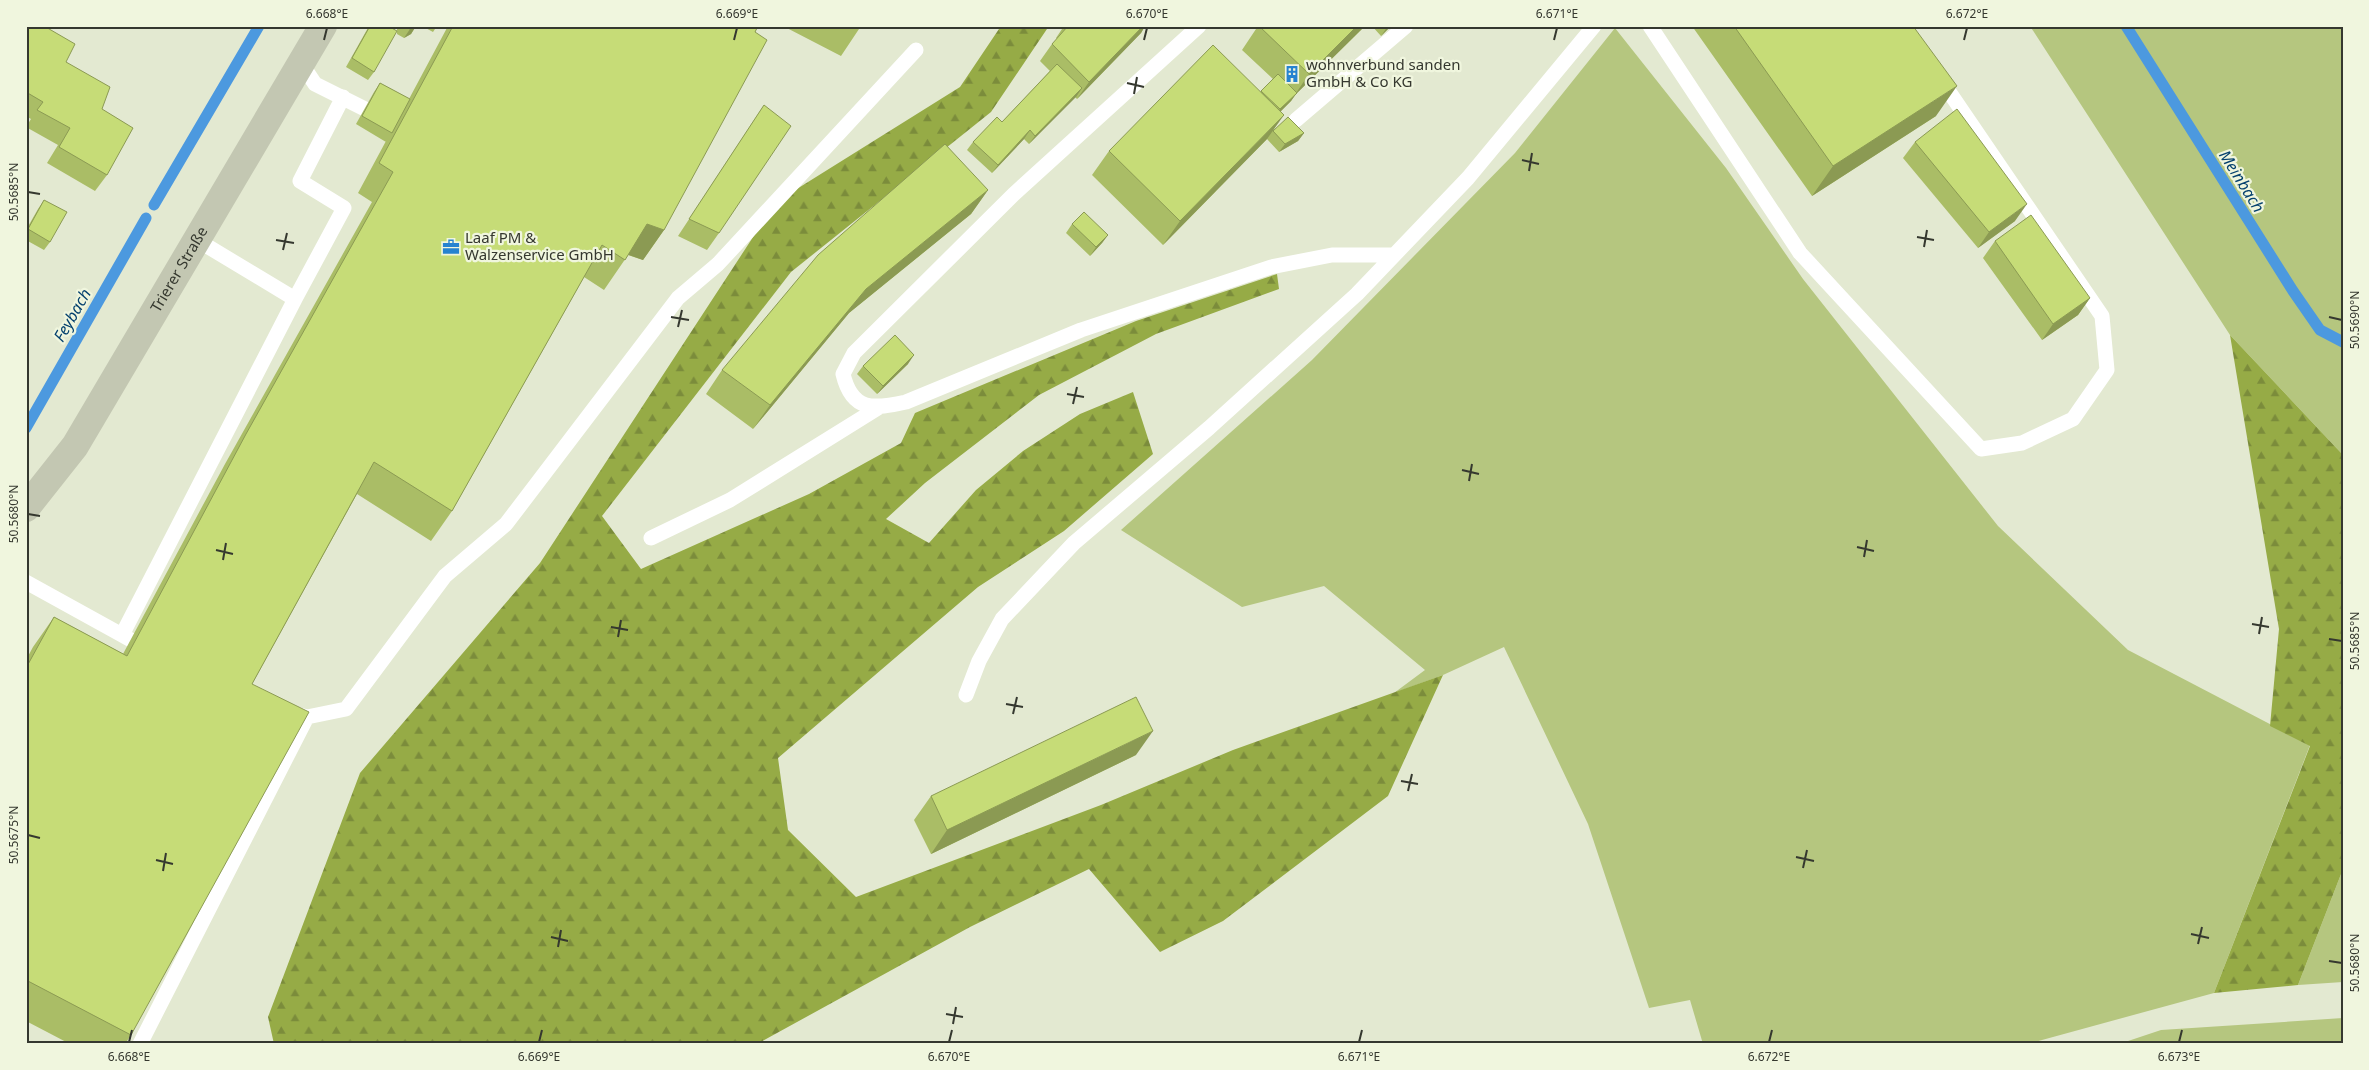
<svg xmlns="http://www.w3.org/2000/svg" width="2369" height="1070" font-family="'Noto Sans',sans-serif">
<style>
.green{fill:#b5c67f}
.forest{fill:url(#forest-firs)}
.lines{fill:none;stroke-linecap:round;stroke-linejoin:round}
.stream{stroke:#4c99df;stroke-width:11}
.service{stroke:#fff;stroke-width:15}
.secondary{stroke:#c3c7b2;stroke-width:28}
.wall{fill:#aabd66}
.shaded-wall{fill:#8b9a53}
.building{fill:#c6dc77;stroke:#8b9a53}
.ticks{fill:none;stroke:#35382f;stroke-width:2}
.labels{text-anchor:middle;stroke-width:4.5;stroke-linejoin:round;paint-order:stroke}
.poi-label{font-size:15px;fill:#35382f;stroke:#f0f6de;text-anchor:start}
.street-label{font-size:15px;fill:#35382f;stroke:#f0f6de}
.water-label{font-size:16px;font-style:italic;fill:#05416e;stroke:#f0f6de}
.neatline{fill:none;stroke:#35382f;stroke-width:2}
.ticks-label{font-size:12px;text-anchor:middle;fill:#35382f}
</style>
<defs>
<pattern id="forest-firs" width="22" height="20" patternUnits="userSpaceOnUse" patternTransform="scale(1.25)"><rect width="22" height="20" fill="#96ab46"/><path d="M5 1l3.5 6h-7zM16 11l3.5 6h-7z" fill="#7b8c3b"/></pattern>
</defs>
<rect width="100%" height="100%" fill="#e3e9d1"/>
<path class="green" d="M2030,26h313v429l-113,-120z
M1615,28l111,140 77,111 195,247 130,124 182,95 -96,248 -187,51h-324l-13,-44 -41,8 -61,-184 -84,-177 -61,28 -49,18 31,-23 -101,-84 -82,21 -121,-77 191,-170 203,-207z
M2343,869v113l-45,3z
M2343,1018v26h-224l42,-14z"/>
<path class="forest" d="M1001,26h48l-58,86 -200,160 -189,244 39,53 168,-75 92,-51 14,-30 221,-92 141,-47 2,15 -123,45 -117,61 -114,88 -39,36 43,24 47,-53 47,-39 57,-37 53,-22 20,62 -89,77 -86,56 -200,171 10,72 68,67 245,-92 132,-55 210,-75 -55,121 -165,125 -63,31 -71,-83 -119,58 -213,117h-483l-6,-27 92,-244 180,-210 236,-361 184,-115z
M2230,335l113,120v414l-45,116 -84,8 96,-247 -40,-20 9,-97z"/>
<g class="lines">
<path class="stream" d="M2126,26l167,265 27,39 23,12
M154,205l105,-179
M26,428l120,-210"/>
<path class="service" d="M1199,26l-185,168 -160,159 -11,21c9,38 31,35 63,28l175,-72 190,-63 61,-12h62
M1650,26l150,227 181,196 41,-6 51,-24 34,-49 -5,-54 -163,-239
M301,63l14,21 68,34
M1296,120l110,-94
M197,240l98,59 49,-91 -44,-27 43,-84
M651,538l79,-38 148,-92
M26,582l96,53 173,-336
M122,635l27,15
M966,695l13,-34 23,-42 72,-76 135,-115 148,-134 111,-116 126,-152
M288,712l19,5 39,-8 99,-133 61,-52 172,-226 40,-34 198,-214
M140,1044l167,-327"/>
<path class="secondary" id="s1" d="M26,508l49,-62 248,-420"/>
</g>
<path class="wall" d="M26,26l40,36 36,47 5,66 -12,16 -48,-28 11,-18 -32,-18 5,-8 -5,-3z
M369,26h19l-14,46 -6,8 -22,-13z
M397,26h19l-5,8 -7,4 -7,-4z
M422,26h15l-4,6z
M448,26h310l-94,204 -21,30 -15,-5 -24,35 -20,-13 -132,234 -21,30 -74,-47 -105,190 -121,351 -6,9h-55l-44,-23v-361l7,-13 21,-30 69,37 102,-190 147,-262 -14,-9 28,-52v1l-30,-18 18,-32 6,-9 29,16z
M783,26h78l-20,30z
M1064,26h81l-4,7 -64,66 -2,-2 -46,47 -5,-5 -32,34 -25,-23 6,-8 29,-20 48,-51 -10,-10 12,-17 5,-5 -1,-1z
M1258,26h107l-69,68 -5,7 -11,11 -7,19 31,2 -6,8 -19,11 -12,-13 -104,106 -71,-70 17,-24 151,-59 13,-13 -31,-29z
M1372,26h19l-10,10z
M1692,26h221l23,90 -124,80z
M764,105l-45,128 -12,17 -29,-14z
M1915,142l100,79 -37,27 -75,-90z
M988,190l-17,24 -122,99 -96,116 -47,-35 16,-24z
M44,200l6,42 -6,8 -18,-10v-10l12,-21z
M1072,224l36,11 -6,8 -12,13 -24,-23z
M1995,241l95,57 -12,17 -36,25 -59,-82z
M908,364l-31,30 -20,-20 6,-8z
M1136,755l-205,99 -17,-34 17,-24z"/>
<path class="shaded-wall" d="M415,26h1l-5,8 -7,4 6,-9z
M1143,26h2l-4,7 -64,66 12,-17z
M1357,26h8l-69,68 -5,7 -17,17 6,-9 14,-13 15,-22z
M1388,26h3l-10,10z
M1957,86l-21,30 -124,80 21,-30z
M1082,88l-6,9 -47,47 6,-8z
M1284,115l-17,24 -104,106 17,-24z
M1030,130l-6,9 -32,34 6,-8z
M1304,133l-6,8 -19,11 6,-8z
M988,190l-17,24 -122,99 -96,116 17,-24 96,-116z
M2027,204l-12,17 -37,27 11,-16z
M647,224l17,6 -21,30 -17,-6z
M1108,235l-6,8 -12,13 6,-9z
M2090,298l-12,17 -36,25 11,-16z
M914,355l-6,9 -31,30 6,-8z
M1153,731l-17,24 -205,99 16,-24z"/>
<path class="building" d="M26,26h18l31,18 -9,18 44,25 -8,22 31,19 -26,47 -48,-28 11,-19 -33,-18 6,-8 -17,-10z
M370,26h18l9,5 -23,41 -22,-14z
M404,26h11l-5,3z
M453,26h305l-3,6 12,8 -103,190 -17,-6 -22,36 -23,-15 -150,266 -78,-49 -122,222 57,28 -178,323 -105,-55v-312l28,-51 73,39 119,-222 147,-262 -14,-9z
M1068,26h75l-54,56 -37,-38z
M1259,26h98l-48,48z
M1734,26h179l44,60 -124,80z
M1213,45l71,70 -104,106 -71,-70z
M1057,64l25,24 -47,48 -5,-6 -32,35 -25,-23 24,-25 5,5z
M1278,74l19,19 -17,16 -19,-18z
M380,83l30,16 -18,34 -30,-17z
M764,105l27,21 -72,107 -30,-14z
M1957,109l70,95 -38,28 -74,-90z
M1288,117l16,16 -19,11 -12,-13z
M945,144l43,46 -122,99 -96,116 -48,-35 96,-115z
M44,200l23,12 -17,30 -22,-13z
M1084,212l24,23 -12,12 -24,-23z
M2031,215l59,83 -37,26 -58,-83z
M895,335l19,20 -31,31 -20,-20z
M1136,697l17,34 -206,99 -16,-34z"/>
<path class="ticks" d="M324,40l3,-12M734,40l3,-12M1144,40l3,-12M1554,40l3,-12M1964,40l3,-12M1127,83l17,4M1134,94l3,-17M1522,160l17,4M1529,171l3,-18M28,192l12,2M1917,237l17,3M276,240l18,3M1924,247l3,-17M283,250l4,-17M671,317l18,3M2329,317l13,3M678,327l4,-17M1067,394l17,3M1073,404l4,-17M1462,470l17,4M1469,481l3,-17M28,514l12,2M1857,547l17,4M216,550l17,4M1864,557l3,-17M223,560l3,-17M2252,624l17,3M611,627l17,3M2259,634l3,-17M618,637l3,-17M2329,639l13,2M1006,704l17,3M1013,714l4,-17M1401,781l17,3M1408,791l4,-17M28,835l12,3M1796,857l18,4M156,860l17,4M1803,868l4,-18M163,871l3,-18M2191,934l18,4M551,937l17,4M2198,944l4,-17M558,947l3,-17M2329,961l13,2M946,1014l17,3M953,1024l3,-17M129,1042l3,-12M539,1042l3,-12M949,1042l3,-12M1359,1042l3,-12M1769,1042l3,-12M2179,1042l3,-12"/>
<defs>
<g id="building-bare" transform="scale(1.35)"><path d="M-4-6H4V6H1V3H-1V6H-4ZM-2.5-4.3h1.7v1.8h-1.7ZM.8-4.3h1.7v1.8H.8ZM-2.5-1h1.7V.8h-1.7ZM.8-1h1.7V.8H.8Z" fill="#2683d0" stroke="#f0f6de" stroke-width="2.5" paint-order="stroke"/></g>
<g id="office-bare" transform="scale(1.35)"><path d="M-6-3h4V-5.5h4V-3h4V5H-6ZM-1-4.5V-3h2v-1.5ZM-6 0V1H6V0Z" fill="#2683d0" stroke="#f0f6de" stroke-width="2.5" paint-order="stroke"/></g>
</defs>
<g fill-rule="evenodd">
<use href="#building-bare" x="1292" y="74"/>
<use href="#office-bare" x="451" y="247"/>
</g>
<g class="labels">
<g class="poi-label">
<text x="1306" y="70">wohnverbund sanden<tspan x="1306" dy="17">GmbH &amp; Co KG</tspan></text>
<text x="465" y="243">Laaf PM &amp;<tspan x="465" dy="17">Walzenservice GmbH</tspan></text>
</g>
<g class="street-label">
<text dy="5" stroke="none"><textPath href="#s1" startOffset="284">Trierer Straße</textPath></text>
</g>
<g class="water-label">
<text transform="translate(2242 181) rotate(58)" y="6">Meinbach</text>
<text transform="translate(72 315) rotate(-60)" y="6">Feybach</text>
</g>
</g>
<rect width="2369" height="1070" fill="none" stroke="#f0f6de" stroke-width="55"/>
<rect x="28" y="28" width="2314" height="1014" class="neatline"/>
<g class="ticks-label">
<text x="327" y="18">6.668°E</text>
<text x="737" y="18">6.669°E</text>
<text x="1147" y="18">6.670°E</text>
<text x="1557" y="18">6.671°E</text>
<text x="1967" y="18">6.672°E</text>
<text transform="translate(14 192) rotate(-90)" y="4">50.5685°N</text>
<text transform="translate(2355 320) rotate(-90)" y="4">50.5690°N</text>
<text transform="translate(14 514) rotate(-90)" y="4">50.5680°N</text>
<text transform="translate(2355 641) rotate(-90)" y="4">50.5685°N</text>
<text transform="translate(14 835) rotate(-90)" y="4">50.5675°N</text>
<text transform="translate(2355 963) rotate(-90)" y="4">50.5680°N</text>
<text x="129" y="1061">6.668°E</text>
<text x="539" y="1061">6.669°E</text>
<text x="949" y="1061">6.670°E</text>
<text x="1359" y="1061">6.671°E</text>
<text x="1769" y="1061">6.672°E</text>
<text x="2179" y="1061">6.673°E</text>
</g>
</svg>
